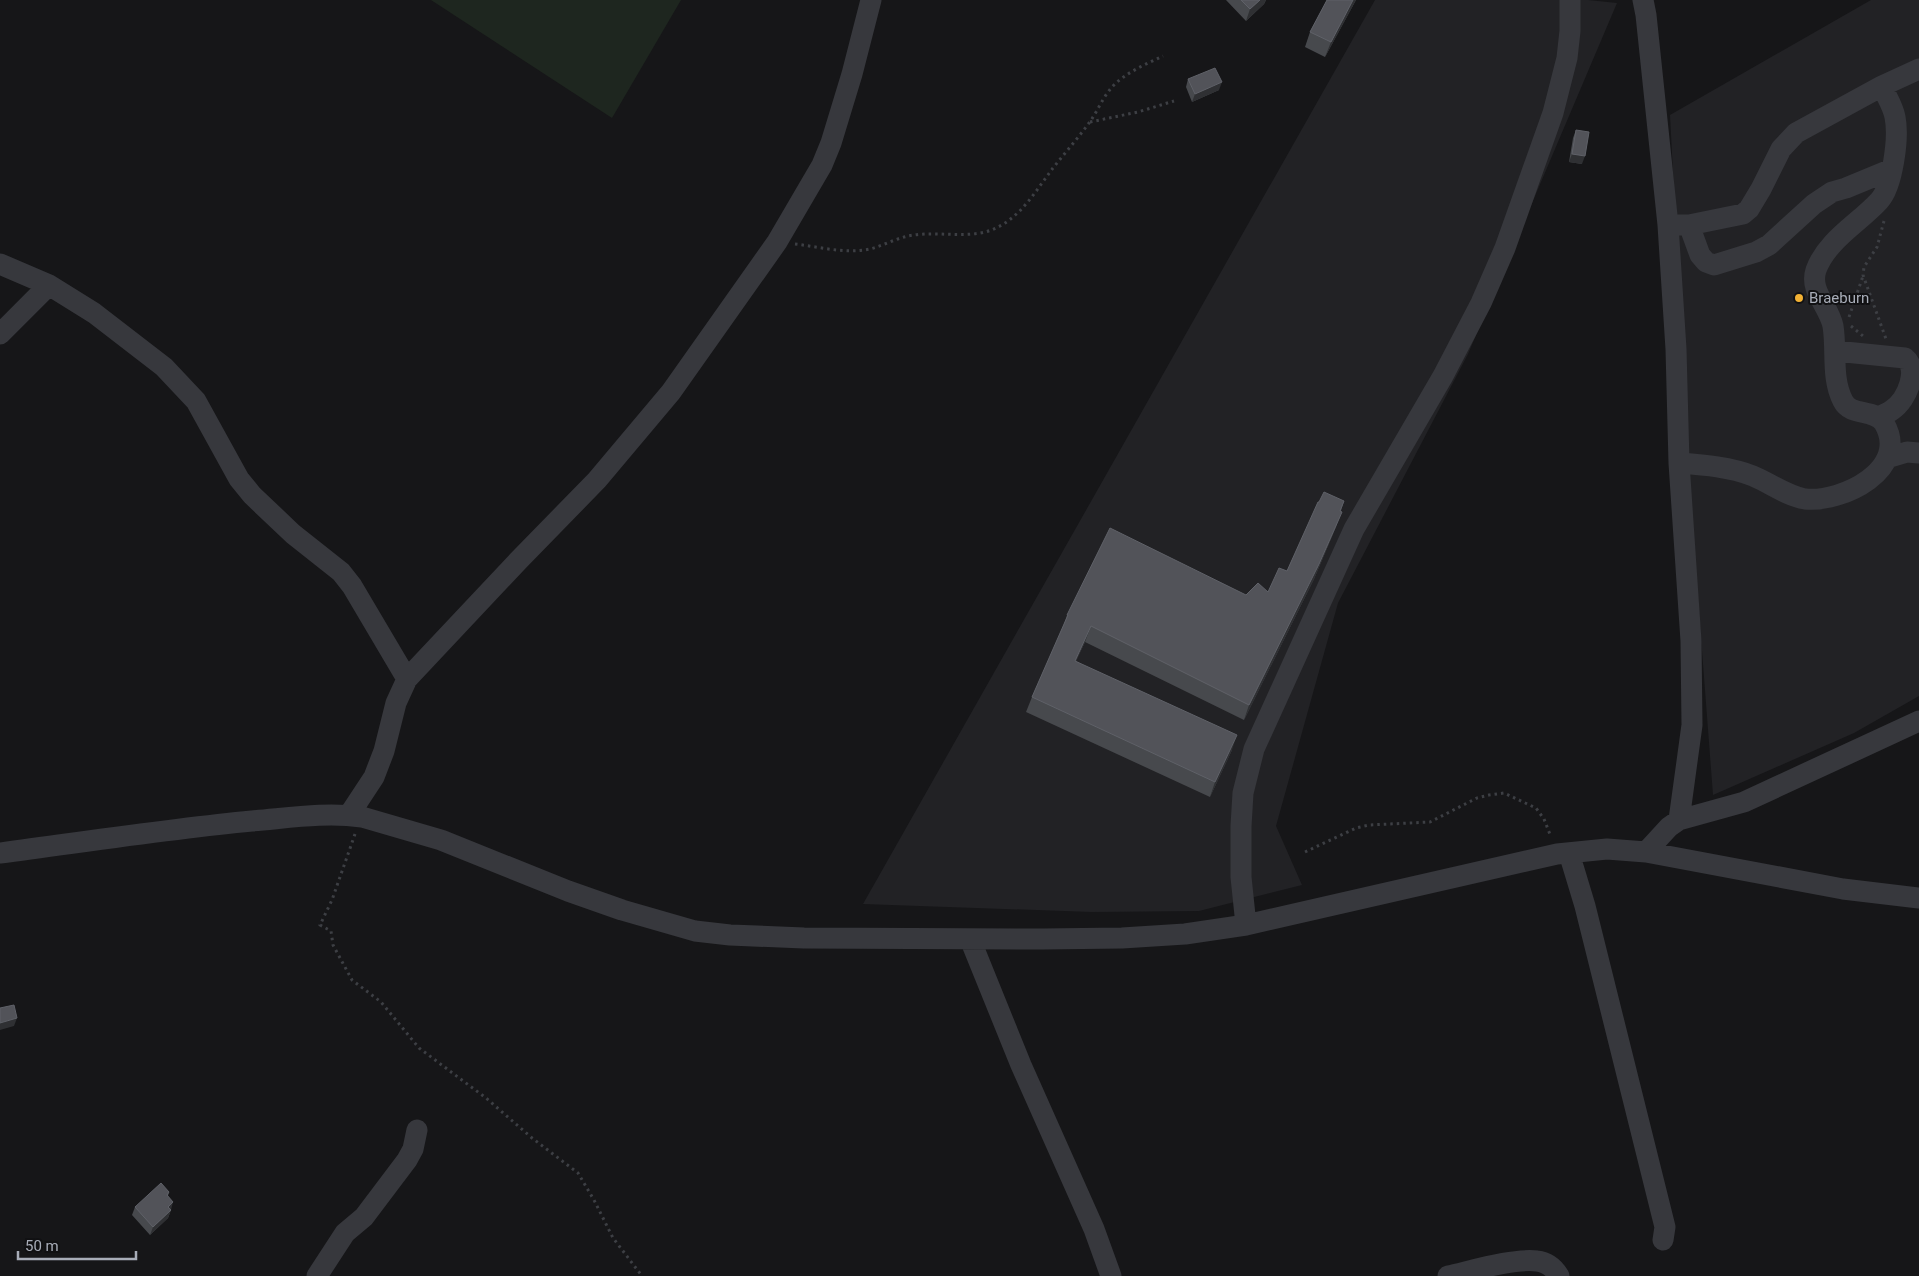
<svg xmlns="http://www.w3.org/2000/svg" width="1919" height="1276" font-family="Roboto,sans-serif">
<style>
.built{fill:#222225}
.green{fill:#1e261f}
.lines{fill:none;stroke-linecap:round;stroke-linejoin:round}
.path{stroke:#3d3f44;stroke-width:3;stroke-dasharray:2.5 4;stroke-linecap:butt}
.minor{stroke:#37383d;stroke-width:21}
.wall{fill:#47494d}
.shaded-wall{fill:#2f3033}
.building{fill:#525359;stroke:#5f6168}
.poi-dot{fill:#f2b134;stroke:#111113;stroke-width:2}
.labels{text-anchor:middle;stroke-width:4;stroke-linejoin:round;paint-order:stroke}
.poi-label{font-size:15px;fill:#a8adb8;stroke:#111113;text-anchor:start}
</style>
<rect width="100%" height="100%" fill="#161618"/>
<path class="built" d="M1375,0h213l29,3 -149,351 -130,249 -62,223 26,59 -103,26 -107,1 -229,-8z
M1871,0h48v696l-65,37 -141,62 -24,-315 -19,-365z"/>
<path class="green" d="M431,0h250l-69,118z"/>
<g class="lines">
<path class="path" d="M1090,122l48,-10 36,-11
M1884,221l-7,26 -13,20 -1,8 23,64
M795,244c25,3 50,10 75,5 15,-4 28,-12 44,-14 27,-4 57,5 82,-7 26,-12 41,-39 57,-60 12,-15 25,-30 36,-45 9,-12 14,-27 25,-38 13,-13 32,-21 49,-29
M1849,317l14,-41
M1851,326l12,10
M355,834l-23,66 -12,25 11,6 2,14 19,35 29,22 38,46 67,50 46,40 46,35 16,27 19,38 29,38
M1305,852l51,-24 13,-3 61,-3 47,-24 12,-3 15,-2 32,15 8,11 7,18"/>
<path class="minor" d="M1643,0l3,15 22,210 8,124 3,114 12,178 1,84 -13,95
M1668,225h21l54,-11 6,-5 12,-20 20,-40 15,-16 86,-47 37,-17
M1689,225l11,30 6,7 8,3 42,-13 13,-7 45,-41 18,-12 14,-4 46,-19
M0,264l49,21 45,28 70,54 32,34 43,78 13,16 41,39 48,38 11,14 55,93
M0,334l49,-49
M1835,351l70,7c14,11 3,41 -13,52 -4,3 -9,5 -14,7
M1887,458l20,-6 12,1
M1679,463c25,2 51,4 74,13 17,7 34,20 52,23 37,4 106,-30 79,-76 -10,-15 -33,-6 -41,-22 -12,-23 -6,-51 -10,-75 -4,-20 -24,-35 -17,-56 11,-30 43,-47 63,-69 14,-15 20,-64 16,-84 -2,-11 -9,-21 -13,-31
M349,815l25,-38 10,-26 12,-48 11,-24 111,-118 79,-81 74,-88 106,-150 45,-77 9,-22 21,-69 19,-74
M1646,852l23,-25 10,-7 65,-18 175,-81
M0,853c84,-11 168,-24 252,-32 37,-3 73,-9 110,-4l79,23 127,51 54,19 73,21 35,4 74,3 239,1 79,-1 63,-4 61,-9 311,-71 50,-5 39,3 197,37 76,9
M1569,853l16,53 80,321 -2,13
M1246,925l-5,-48v-51l2,-33 11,-44 100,-220 89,-153 38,-73 24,-55 48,-135 14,-55 3,-27v-31
M970,939l51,126 73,164 17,47
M317,1276l28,-43 19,-16 43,-57 6,-11 4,-19
M1448,1276c23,-5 66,-18 89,-15 10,1 17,7 22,15"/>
</g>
<path class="wall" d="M1226,0h40l-2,4 -18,17z
M1327,0h29l-31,57 -20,-10 5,-15z
M1188,79l31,11 -27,12 -6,-15z
M1576,130l6,34 -13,-2 4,-24z
M1344,501l-8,26 -22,52 -70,141 -159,-78 -9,19 156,89 -22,47 -184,-85 6,-15 30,-67 5,-15 179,-20 22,-3 19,-21 32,-69z
M169,1192l-1,4 3,14 -3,8 -18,17 -18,-20 3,-8z"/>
<path class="shaded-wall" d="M1260,0h6l-2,4 -18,17 4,-12z
M1353,0h3l-31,57 6,-15z
M1222,82l-3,8 -27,12 3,-8z
M1572,154l13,2 -3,8 -13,-2z
M1342,512l-6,15 -22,52 -70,141 5,-15z
M1091,626l-6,16 -16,34 6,-15z
M1237,735l-5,15 -22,47 5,-15z
M17,1018l-3,8 -14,4v-7z
M173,1202l-2,8 -3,-3z
M171,1210l-3,8 -18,17 3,-8z"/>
<path class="building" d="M1241,0h19l-10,9z
M1327,0h26l-22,42 -21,-10z
M1215,68l7,14 -27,12 -7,-15z
M1576,130l13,2 -4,24 -13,-2z
M1324,492l20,9 -4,10 2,1 -23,52 -70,141 -158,-79 -16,35 162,74 -22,47 -183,-85 36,-82h-1l43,-87 136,67 12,-12 10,9 11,-24 8,3 31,-69h1z
M14,1005l3,13 -17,5v-15z
M161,1183l8,9 -2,3 6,7 -5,5 3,3 -18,17 -18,-20z"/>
<circle class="poi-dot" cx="1799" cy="298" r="5"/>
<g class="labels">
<g class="poi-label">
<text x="1809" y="303">Braeburn</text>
</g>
</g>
<path d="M18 1251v8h118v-8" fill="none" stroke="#a8adb8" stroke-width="2.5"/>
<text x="25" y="1251" font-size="15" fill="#a8adb8" stroke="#111113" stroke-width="4" paint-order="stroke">50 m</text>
</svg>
